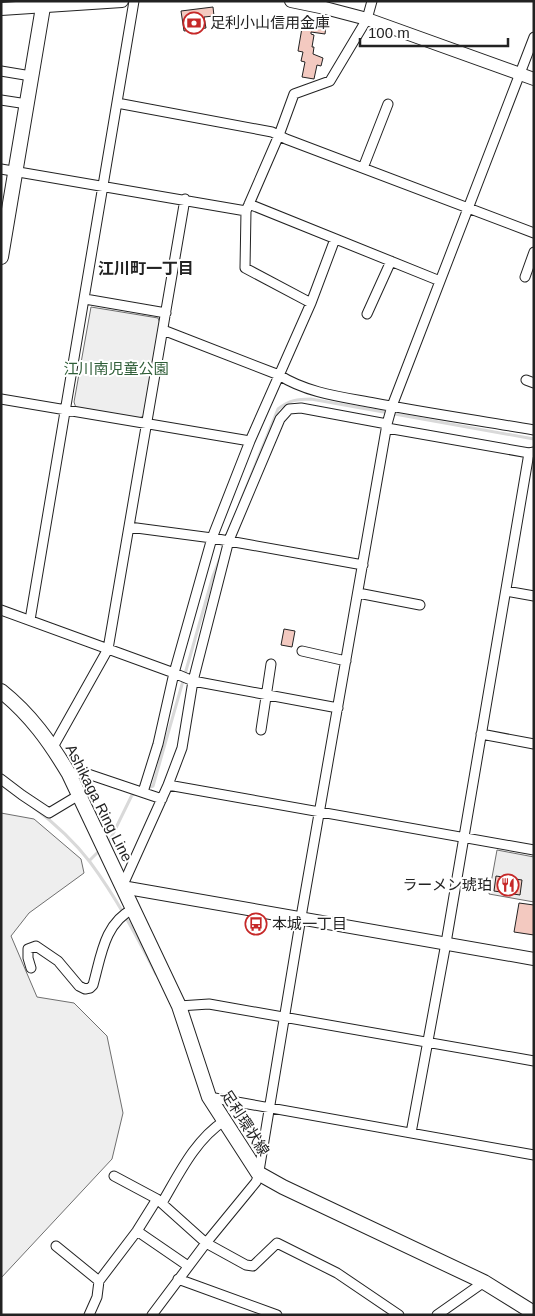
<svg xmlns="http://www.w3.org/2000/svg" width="535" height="1316" font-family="Arial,'Noto Sans JP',sans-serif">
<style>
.green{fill:#eee;stroke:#6f6f6f}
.parking{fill:#ededed;stroke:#6f6f6f}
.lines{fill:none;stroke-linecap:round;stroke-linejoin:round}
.stream{stroke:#d9d9d9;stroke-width:3}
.building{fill:#f3c9c0;stroke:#222}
.street-casing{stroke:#222;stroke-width:11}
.secondary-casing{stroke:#222;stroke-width:14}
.primary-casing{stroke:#222;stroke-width:16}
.street{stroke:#fff;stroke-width:9}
.secondary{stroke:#fff;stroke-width:12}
.primary{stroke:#fff;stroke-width:14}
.labels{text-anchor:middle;stroke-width:4;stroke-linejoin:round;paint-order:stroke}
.poi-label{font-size:15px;fill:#222;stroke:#fff;text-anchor:start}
.park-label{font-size:15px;fill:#2f5e38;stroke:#fff}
.street-label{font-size:15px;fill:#222;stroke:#fff}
.neighbourhood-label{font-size:16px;font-weight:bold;fill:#222;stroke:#fff}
</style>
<rect width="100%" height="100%" fill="#fff"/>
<path class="green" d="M91,307l67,11 2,5 -16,93 -5,2 -63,-10 -2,-6z
M1,813l33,6 47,40 3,14 -55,40 -18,23 26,61 37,6 33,33 16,77 -11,46 -111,119z"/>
<path class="parking" d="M497,850l37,7v45l-45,-8z"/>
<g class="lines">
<path class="stream" d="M240,503l38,-94c11,-9 20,-10 33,-10l223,40
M147,788l6,-2 60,-210 8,-20
M32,806c21,16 42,35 58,56 26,35 46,73 66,112
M106,844l4,-4 22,-45 5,-2
M89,861l12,-12
M205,1101l48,74"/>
</g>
<path class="building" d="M213,7l1,9 -10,1 2,11 -22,3 -3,-20z
M303,22l23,4 -1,8 -14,-2v2l3,1 -2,12h2l-1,7 10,4 -2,8 -4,-1 -3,14 -12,-2 3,-15 -4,-1 2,-9 -5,-1z
M284,629l11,2 -3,16 -11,-2z
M496,876l26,4 -2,15 -26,-4z
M519,903l15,2v30l-20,-3z"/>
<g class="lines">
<g class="street-casing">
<path id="street" d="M1,71l30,5
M1,100l26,4
M117,103l155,29 14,7 248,94
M363,168l25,-64
M1,169l245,42
M249,204l191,77
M525,277l9,-25
M85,299l81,14
M311,303l-66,-35 1,-57 33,-76 15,-41 36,-13 37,-62 5,-18
M367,314l24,-53
M163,330l116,45c28,18 63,22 95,28 53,10 107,18 160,27
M526,380l8,3
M1,399l249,42
M387,428l142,25 5,-1
M129,527l83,11 151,27
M506,591l28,5
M358,593l62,12
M1,610l173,63 19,8 145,27
M30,620l104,-619
M302,651l44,10
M261,730l10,-66
M481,734l53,10
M53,747l55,-98 77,-450
M69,774l16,-1 77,26
M1,779l21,16 27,18 30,-18
M168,785l366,65
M143,792l15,-48 16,-71 38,-135 38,-97 61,-138 24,-64
M122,887l46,-102 14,-37 11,-67 36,-141 51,-121 9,-10 12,-1 86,16
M31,968l-3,-10v-9l8,-3 22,15 21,25 6,3 5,-1 3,-3c8,-28 11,-62 40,-76
M179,1006l30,-2 325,57
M209,1097l325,58
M411,1133l35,-190 83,-490
M114,1176l43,23 49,44 40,22 7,1 24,-23 60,30 62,42
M162,1203c17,-29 33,-63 62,-82
M137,1231l51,35
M56,1246l43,35
M178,1279l99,36
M89,1315l8,-18 2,-16 38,-50 20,-32
M152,1315l54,-72 50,-61 2,-5 43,-260 86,-493 5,-18 142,-369
M437,1315l47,-33"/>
</g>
<g class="secondary-casing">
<path id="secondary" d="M291,1l34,7 42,11 167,60
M1,9l121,-8
M122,887l412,72"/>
</g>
<g class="primary-casing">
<path id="primary" d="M1,257l43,-256
M1,691c29,23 49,51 68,83l110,232 30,91 49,76 25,14 201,95 50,31"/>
</g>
<use href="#street" class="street"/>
<use href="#secondary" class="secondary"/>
<use href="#primary" class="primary"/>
</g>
<defs>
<g id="bank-ring" transform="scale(1.125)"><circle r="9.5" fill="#fff" stroke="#c62828" stroke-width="1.5"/><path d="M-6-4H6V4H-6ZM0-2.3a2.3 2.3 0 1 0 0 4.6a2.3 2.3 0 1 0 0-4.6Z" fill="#c62828"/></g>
<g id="restaurant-ring" transform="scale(1.125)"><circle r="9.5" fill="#fff" stroke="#c62828" stroke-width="1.5"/><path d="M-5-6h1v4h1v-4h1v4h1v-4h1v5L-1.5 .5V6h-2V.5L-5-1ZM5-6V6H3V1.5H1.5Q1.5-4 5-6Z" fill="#c62828"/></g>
<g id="bus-ring" transform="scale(1.125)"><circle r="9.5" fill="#fff" stroke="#c62828" stroke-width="1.5"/><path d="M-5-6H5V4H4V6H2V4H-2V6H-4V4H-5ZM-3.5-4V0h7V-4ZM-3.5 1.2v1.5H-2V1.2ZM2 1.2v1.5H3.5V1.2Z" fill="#c62828"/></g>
</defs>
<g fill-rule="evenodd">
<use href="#bank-ring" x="194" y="23"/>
<use href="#restaurant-ring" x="508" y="885"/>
<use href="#bus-ring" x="256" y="924"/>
</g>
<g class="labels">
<g class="poi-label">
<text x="210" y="28">足利小山信用金庫</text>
<text x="492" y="890" text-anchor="end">ラーメン琥珀</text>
<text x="272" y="929">本城一丁目</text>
</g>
<g class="park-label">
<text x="116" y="374">江川南児童公園</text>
</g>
<g class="street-label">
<text transform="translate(99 803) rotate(63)" y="5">Ashikaga Ring Line</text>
<text transform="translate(245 1123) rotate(57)" y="5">足利環状線</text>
</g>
<g class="neighbourhood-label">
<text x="146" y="274">江川町一丁目</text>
</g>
</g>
<rect width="535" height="1316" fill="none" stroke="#222222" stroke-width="5"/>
<path d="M360 38v8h148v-8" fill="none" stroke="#222222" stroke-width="2.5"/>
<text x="368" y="38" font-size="15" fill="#222222" stroke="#ffffff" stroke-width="4" paint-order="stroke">100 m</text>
</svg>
